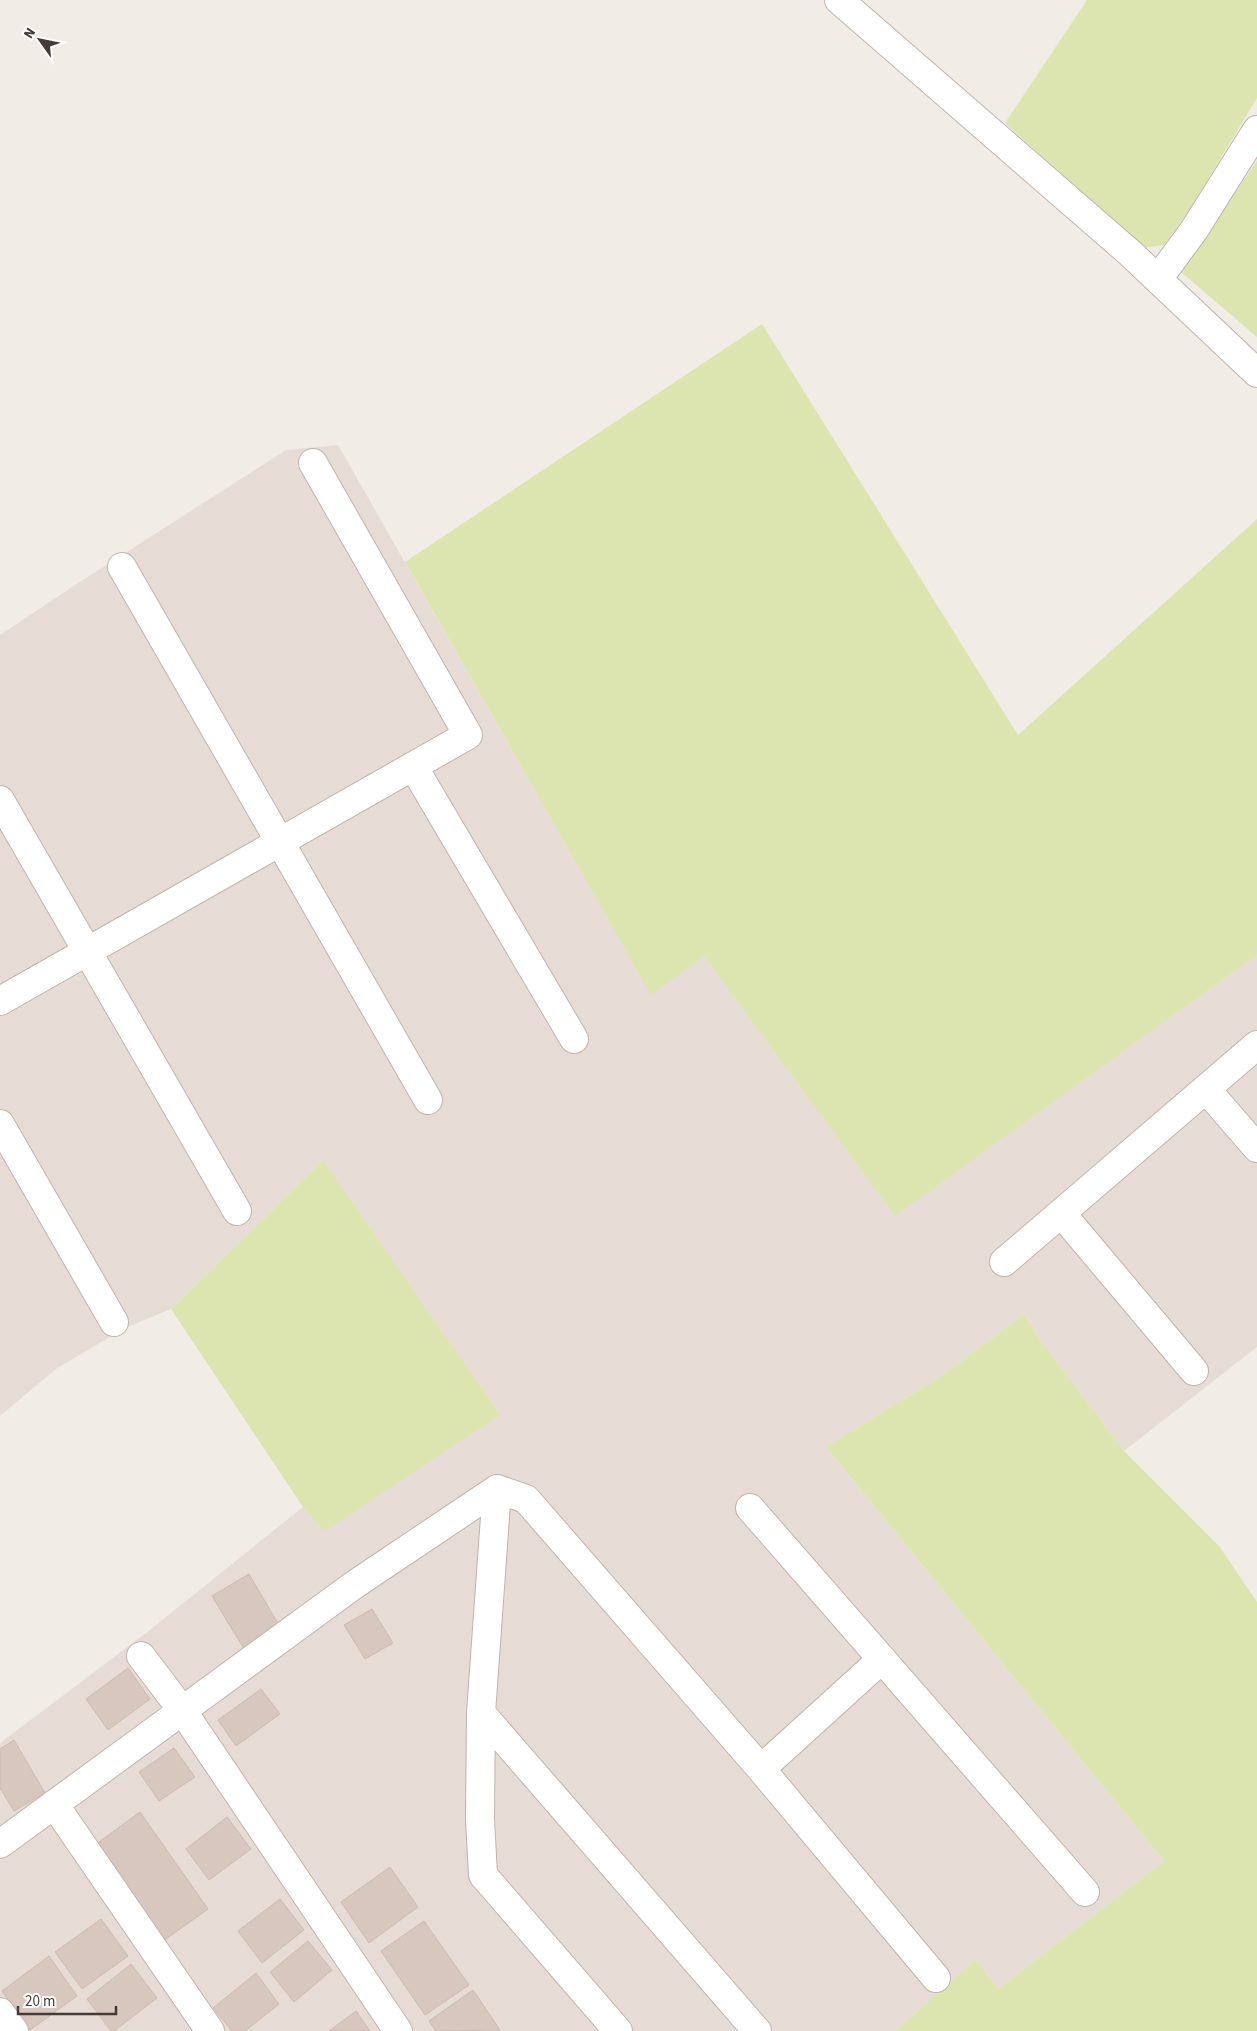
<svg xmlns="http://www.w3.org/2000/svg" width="1257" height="2031" font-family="'Source Sans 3',sans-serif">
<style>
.residential{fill:#e6dcd5}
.green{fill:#dce5b0}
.building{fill:#d7c7bf;stroke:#cebab0}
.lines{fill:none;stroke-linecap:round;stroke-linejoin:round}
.minor-casing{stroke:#c1b4ac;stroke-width:30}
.minor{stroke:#fff;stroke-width:28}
</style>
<rect width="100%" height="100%" fill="#f2ece6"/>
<path class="residential" d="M338,445l313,549 53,-39 191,260 362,-260v392l-133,104 -83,-110 -17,-27 -75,57 -123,76 338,414 -166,128 -22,-30 -81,72h-895v-288l146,-110 157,-126 21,23 -1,-370 -152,149 -48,20 -67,40 -56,47v-781l72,-48 214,-137z"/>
<path class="green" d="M1087,0h170v98l-69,114 -24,33 -21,3 -138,-125z
M1257,161v176l-76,-65z
M762,324l256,411 239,-216v436l-362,261 -191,-260 -53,39 -246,-433z
M323,1160l177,255 -176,116 -21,-24 -132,-198z
M1024,1314l17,27 83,110 95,95 38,56v429h-362l81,-72 22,30 166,-128 -338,-414 123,-76z"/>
<path class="building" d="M249,1574l31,53 -36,22 -32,-53z
M372,1609l21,34 -28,16 -21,-34z
M128,1668l22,31 -42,31 -22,-31z
M261,1689l19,25 -44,32 -18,-26z
M14,1740l31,53 -31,18 -14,-23v-39z
M174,1748l21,29 -36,24 -20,-29z
M140,1812l68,97 -45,32 -68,-96z
M227,1817l24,32 -42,31 -23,-31z
M390,1867l28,40 -49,36 -28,-41z
M280,1899l24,31 -42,33 -24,-32z
M101,1919l27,37 -46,33 -27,-37z
M424,1921l45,64 -44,30 -44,-64z
M308,1941l24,29 -38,32 -24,-30z
M49,1956l28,40 -47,34 -28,-39z
M131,1964l26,34 -43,33h-3l-24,-32z
M256,1973l23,31 -34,27h-13l-19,-23z
M473,1990l27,40 -64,1 -7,-10z
M356,2011l14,20h-41z"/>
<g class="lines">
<g class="minor-casing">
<path id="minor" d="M839,0l291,253 127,120
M1158,279l36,-49 63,-100
M122,567l306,533
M413,766l161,273
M0,800l237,411
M0,1001l468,-266 -155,-272
M1206,1089l51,59
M0,1124l114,198
M1061,1213l133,158
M1004,1262l253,-217
M497,1489l29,10 235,270 175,209
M497,1489l-16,224 -1,106 3,56 135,156
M750,1508l335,384
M141,1656l41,54 216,321
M481,1713l276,318
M761,1769l121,-110
M54,1804l156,227
M0,1844l354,-259 143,-96
M0,2012l14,19"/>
</g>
<use href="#minor" class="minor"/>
</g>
<g transform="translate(40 40) rotate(303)" stroke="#ffffff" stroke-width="4" paint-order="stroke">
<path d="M0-4L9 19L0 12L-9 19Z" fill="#453b36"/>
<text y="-8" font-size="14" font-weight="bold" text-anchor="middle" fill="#453b36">N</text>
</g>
<path d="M18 2006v8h98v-8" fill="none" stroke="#453b36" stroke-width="2.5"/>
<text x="25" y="2006" font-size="15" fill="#453b36" stroke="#ffffff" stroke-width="4" paint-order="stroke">20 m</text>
</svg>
